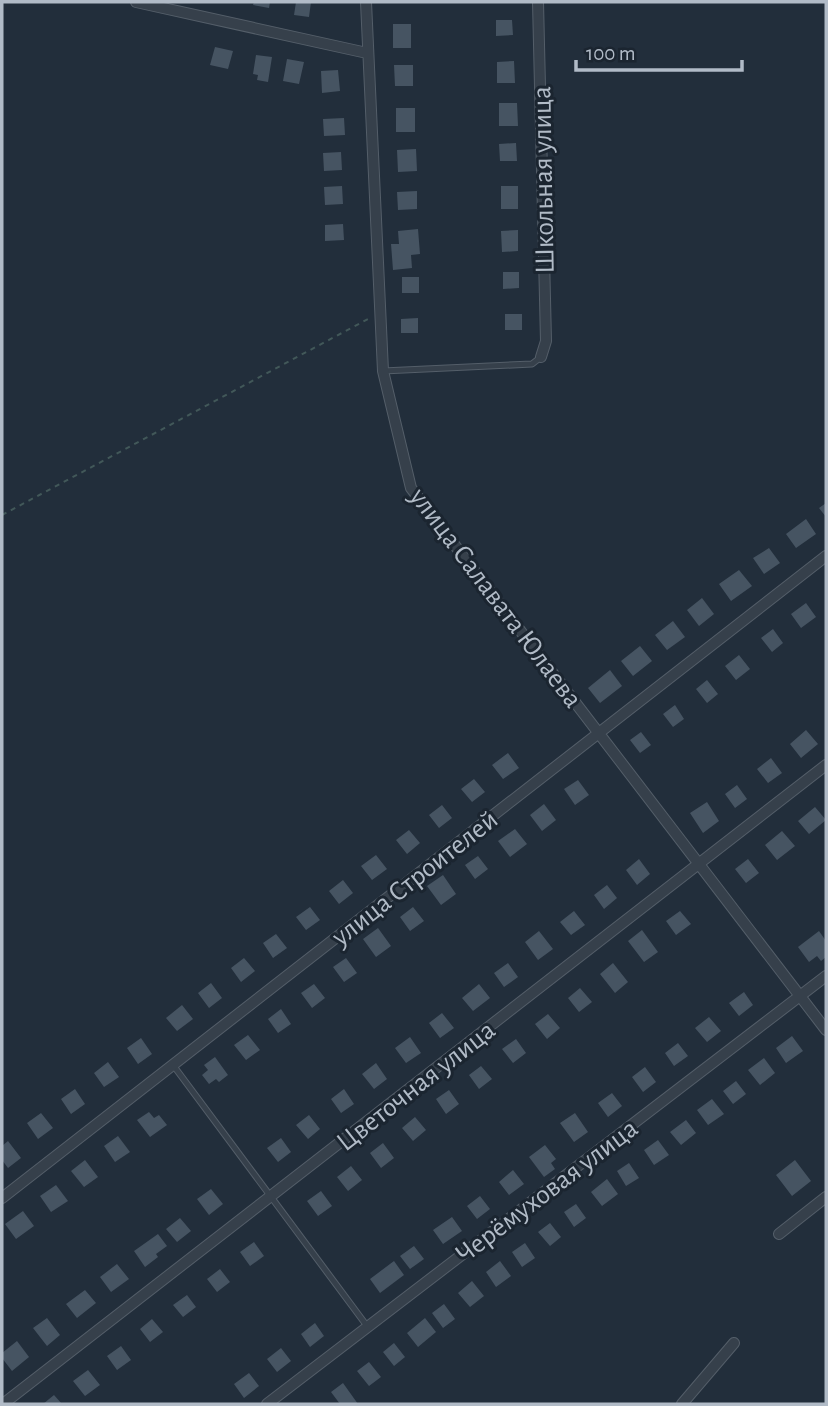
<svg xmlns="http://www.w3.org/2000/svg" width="828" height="1406" font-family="'Alegreya Sans',sans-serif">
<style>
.building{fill:#465462}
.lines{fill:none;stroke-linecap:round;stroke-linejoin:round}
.service-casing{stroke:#545e69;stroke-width:7}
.minor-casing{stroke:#545e69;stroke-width:12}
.path{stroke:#425859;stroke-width:2;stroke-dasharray:5 5;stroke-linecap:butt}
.service{stroke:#36404b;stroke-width:5}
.minor{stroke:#36404b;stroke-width:10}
.labels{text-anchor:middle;stroke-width:6;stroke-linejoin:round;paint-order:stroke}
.street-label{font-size:28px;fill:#b1bbc7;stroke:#1b2530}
</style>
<rect width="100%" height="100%" fill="#222e3b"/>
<path class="building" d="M254,2h16l-1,6 -16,-3z
M296,2h15l-2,15 -15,-2z
M496,20h16l1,15 -17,1z
M393,24h18v24h-18z
M215,47l18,4 -5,18 -18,-4z
M256,55l16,2 -4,25 -11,-2 1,-5 -5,-1z
M287,59l17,3 -5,22 -16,-3z
M514,61l1,22h-18v-21z
M394,65h19v21h-18z
M338,70l2,21 -18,2 -1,-22z
M499,103h18l1,23h-19z
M396,108h19v24h-19z
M344,118l1,17 -21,1 -1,-17z
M516,143l1,18h-17l-1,-17z
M416,149l1,22 -19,1 -1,-22z
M341,152l1,18 -18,1 -1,-18z
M342,186l1,18 -18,1 -1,-18z
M501,186h17v23h-17z
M417,191v18l-19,1 -1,-18z
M343,224l1,16 -19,1v-16z
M418,229l2,25 -9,1 1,13 -19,2 -2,-26h8l-1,-13z
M518,230v21l-16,1 -1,-21z
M503,272h16v16l-16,1z
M402,277h17v16h-17z
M505,314h17v16h-17z
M418,318v15h-17v-14z
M826,503v14l-7,-9z
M806,519l10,15 -20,14 -10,-14z
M769,548l11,15 -16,11 -11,-16z
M739,570l13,16 -21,15 -12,-17z
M702,598l12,16 -15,12 -12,-16z
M806,603l10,14 -15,11 -10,-14z
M673,621l12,16 -18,13 -12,-15z
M773,629l10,14 -11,9 -11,-14z
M640,646l12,15 -19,15 -12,-15z
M739,655l11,14 -14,11 -11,-14z
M610,670l12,16 -22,17 -12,-15z
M707,680l11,14 -11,9 -11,-14z
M675,705l9,14 -11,8 -10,-13z
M806,730l12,14 -17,14 -11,-14z
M641,732l10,13 -11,8 -10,-13z
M508,753l11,15 -16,11 -11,-14z
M771,758l11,15 -14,10 -11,-14z
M474,779l11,13 -13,10 -11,-13z
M578,780l11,15 -14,10 -11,-16z
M737,785l10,14 -12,9 -10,-14z
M707,802l12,19 -16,12 -13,-20z
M544,804l12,16 -14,11 -12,-16z
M442,805l10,13 -13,10 -10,-13z
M815,807l11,13 -17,14 -11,-13z
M515,829l12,15 -17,13 -12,-16z
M409,830l11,13 -13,11 -11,-14z
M782,831l13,15 -18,14 -12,-15z
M376,855l11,14 -15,11 -11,-14z
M478,856l10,13 -13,10 -10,-14z
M639,859l11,15 -13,11 -11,-15z
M748,859l11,14 -13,10 -11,-14z
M443,875l13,19 -15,11 -14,-19z
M343,880l10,13 -14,11 -10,-13z
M607,885l10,13 -13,11 -10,-14z
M310,907l10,13 -14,10 -10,-13z
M413,907l11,14 -14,10 -10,-14z
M574,911l11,14 -14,10 -11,-13z
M680,911l11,13 -15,11 -10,-14z
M378,928l13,18 -15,11 -13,-18z
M642,930l16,22 -14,10 -16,-21z
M539,931l14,18 -15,11 -13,-18z
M819,931l7,10v16l-5,4 -4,-5 -8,6 -11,-15z
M276,934l11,14 -14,10 -10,-15z
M244,958l11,13 -14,11 -10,-14z
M346,958l11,15 -13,9 -11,-15z
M508,963l10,14 -14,10 -10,-14z
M613,963l15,19 -13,11 -15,-19z
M211,983l11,15 -13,10 -11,-15z
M314,984l11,14 -13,10 -11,-15z
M479,984l11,14 -17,13 -11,-13z
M580,988l12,14 -13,10 -11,-14z
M744,992l9,13 -14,11 -10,-13z
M182,1005l11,14 -16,12 -11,-13z
M281,1009l10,15 -13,9 -10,-14z
M442,1013l12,15 -14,10 -11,-15z
M548,1014l12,14 -13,11 -12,-15z
M709,1017l12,14 -14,11 -12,-14z
M248,1035l12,15 -14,10 -12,-15z
M792,1036l11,15 -17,12 -10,-15z
M410,1037l11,16 -15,10 -11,-15z
M141,1038l11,16 -14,10 -11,-16z
M516,1039l10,14 -13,10 -11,-14z
M678,1043l10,13 -14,10 -9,-13z
M215,1057l13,18 -9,7 -3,-3 -7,5 -7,-9 6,-5 -4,-5z
M764,1058l11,15 -15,12 -12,-15z
M108,1062l11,15 -15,10 -10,-14z
M376,1063l11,16 -13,10 -12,-15z
M481,1066l11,13 -13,10 -10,-14z
M645,1067l11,15 -13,10 -11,-15z
M736,1081l10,13 -13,10 -10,-13z
M75,1089l10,15 -14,10 -10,-15z
M344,1089l10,15 -13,9 -10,-14z
M449,1090l10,14 -13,10 -10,-15z
M612,1093l10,13 -14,11 -10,-14z
M712,1099l12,15 -16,11 -11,-15z
M149,1112l5,6 5,-3 8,10 -17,12 -13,-17z
M41,1113l12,15 -15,11 -11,-16z
M575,1113l13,19 -14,10 -14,-19z
M309,1115l11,14 -12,10 -12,-14z
M415,1117l11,13 -13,11 -11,-13z
M686,1120l10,13 -15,12 -11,-13z
M118,1136l12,16 -15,10 -11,-16z
M281,1138l10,14 -13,10 -11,-14z
M658,1140l11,15 -15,10 -10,-15z
M8,1141l13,17 -13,10 -6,-8v-14z
M383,1143l11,15 -13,10 -11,-15z
M545,1145l11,14 -5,4 4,6 -11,8 -15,-20z
M85,1160l13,17 -14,10 -13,-16z
M795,1160l16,21 -19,15 -16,-21z
M629,1163l10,15 -13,8 -9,-15z
M351,1166l11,14 -14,11 -11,-14z
M513,1170l11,14 -15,11 -10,-13z
M607,1179l11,15 -16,12 -11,-14z
M56,1185l12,16 -17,11 -11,-16z
M211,1189l12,15 -14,11 -12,-16z
M321,1191l11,15 -14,10 -11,-15z
M480,1196l10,13 -13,10 -10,-13z
M576,1204l10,14 -12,9 -10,-15z
M23,1211l11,15 -18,13 -11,-15z
M452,1217l10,14 -19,13 -10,-14z
M180,1218l11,13 -14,11 -11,-13z
M550,1223l11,14 -11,9 -12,-14z
M158,1234l9,12 -11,8 2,3 -13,10 -11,-16z
M254,1242l10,14 -14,10 -10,-14z
M525,1243l10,15 -13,9 -10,-15z
M414,1246l10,13 -14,10 -10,-13z
M394,1261l10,14 -24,18 -10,-14z
M500,1261l11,15 -15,11 -10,-15z
M117,1264l12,15 -18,13 -11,-15z
M220,1269l10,13 -13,10 -10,-13z
M472,1281l12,15 -14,11 -12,-14z
M85,1290l11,13 -19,15 -11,-14z
M187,1295l9,12 -13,10 -10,-12z
M444,1304l11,15 -12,9 -11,-15z
M47,1318l13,17 -13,11 -14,-18z
M425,1318l11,14 -18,15 -11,-14z
M152,1319l11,13 -13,10 -10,-13z
M315,1323l9,13 -14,11 -9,-13z
M17,1341l12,16 -17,14 -10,-13v-5z
M394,1343l11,14 -11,9 -11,-14z
M121,1346l10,14 -14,10 -10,-14z
M281,1348l10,13 -14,11 -10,-13z
M369,1362l12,15 -12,9 -12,-15z
M88,1370l12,15 -15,11 -12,-15z
M249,1373l10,13 -15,12 -10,-14z
M343,1383l15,21h-18l-9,-12z
M54,1395l8,9h-19z"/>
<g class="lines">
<g class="service-casing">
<path id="service" d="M383,371l149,-7 9,-7
M173,1065l194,261"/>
</g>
<g class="minor-casing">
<path id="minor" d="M136,2l231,51
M366,2l17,369 28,117 415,542
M538,2l8,339 -5,16
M2,1198l824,-642
M779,1234l47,-37
M3,1404l823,-639
M267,1404l559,-428
M682,1404l52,-61"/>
</g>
<path class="path" d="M2,515l366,-196"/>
<use href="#service" class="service"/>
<use href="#minor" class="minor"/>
</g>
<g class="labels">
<g class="street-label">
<text transform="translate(542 180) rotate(-91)" y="10">Школьная улица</text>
<text transform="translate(497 597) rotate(53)" y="10">улица Салавата Юлаева</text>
<text transform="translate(414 877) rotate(-38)" y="10">улица Строителей</text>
<text transform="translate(415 1085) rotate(-38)" y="10">Цветочная улица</text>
<text transform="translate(546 1190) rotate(-37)" y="10">Черёмуховая улица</text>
</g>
</g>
<rect width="828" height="1406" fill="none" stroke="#b1bbc7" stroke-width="7"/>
<path d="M576 60v10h166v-10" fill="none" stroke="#b1bbc7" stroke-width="3.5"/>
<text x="586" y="60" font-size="21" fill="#b1bbc7" stroke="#1b2530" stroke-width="5" paint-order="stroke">100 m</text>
</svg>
